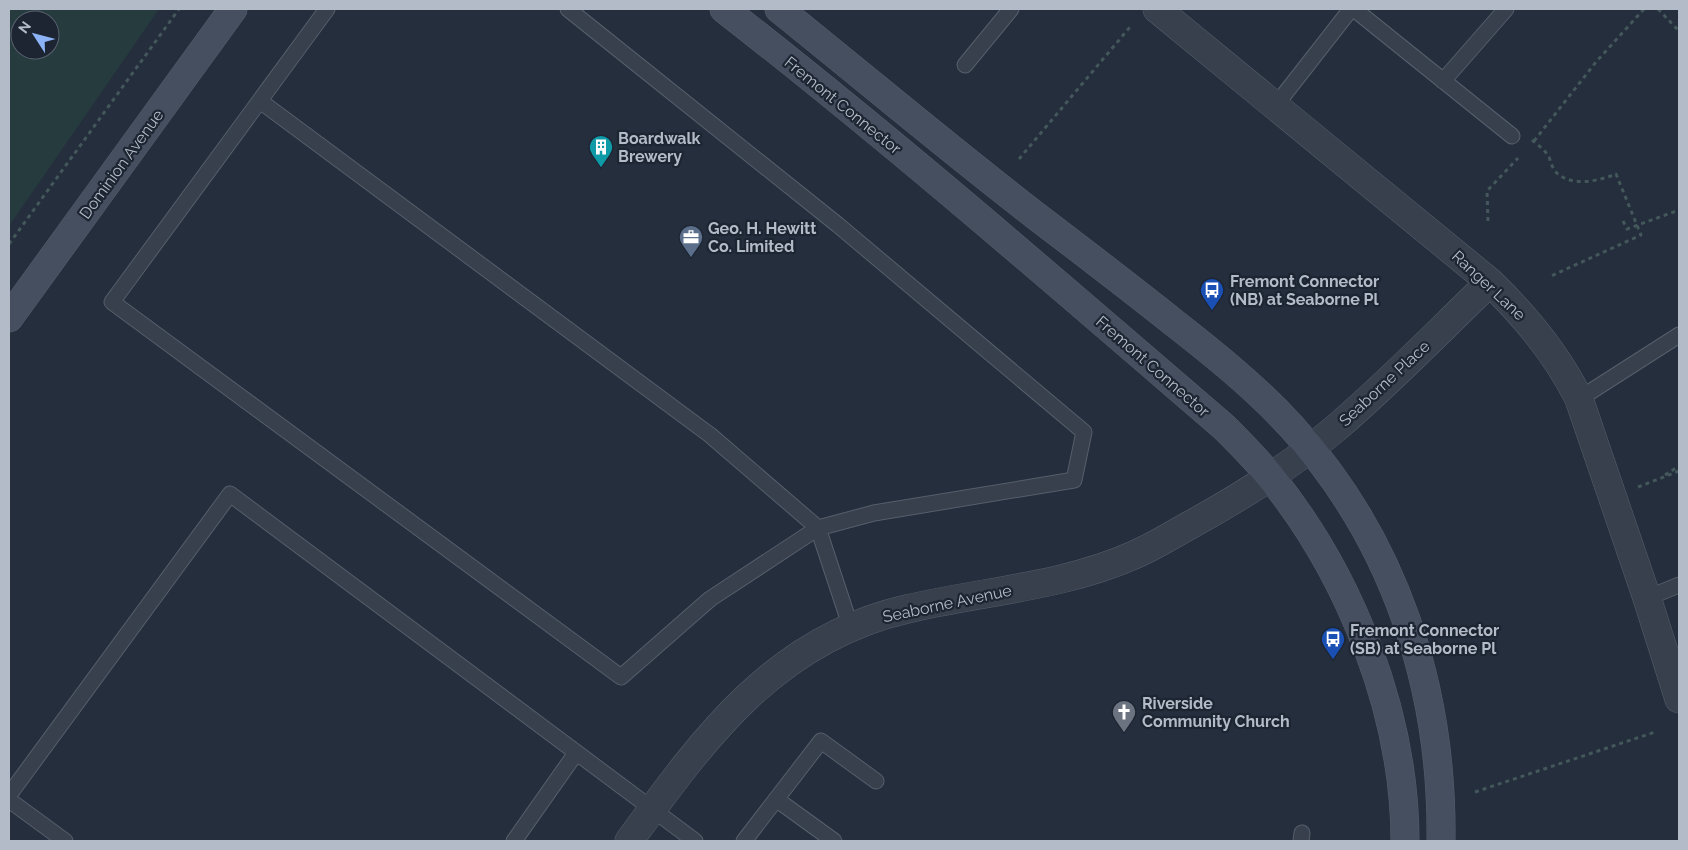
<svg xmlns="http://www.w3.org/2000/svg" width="1688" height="850" font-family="Raleway,sans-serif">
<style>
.green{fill:#263b3e;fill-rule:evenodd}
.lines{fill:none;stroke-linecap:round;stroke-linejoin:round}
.service-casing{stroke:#565e6b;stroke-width:17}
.minor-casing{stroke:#565e6b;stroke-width:29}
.secondary-casing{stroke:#565e6b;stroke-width:29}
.path{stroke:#44585b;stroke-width:3;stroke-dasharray:4 4;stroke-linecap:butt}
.service{stroke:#38404d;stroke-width:15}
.minor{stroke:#38404d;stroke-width:28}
.secondary{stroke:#464f60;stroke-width:28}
.labels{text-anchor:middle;stroke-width:4.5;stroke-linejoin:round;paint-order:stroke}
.street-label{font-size:16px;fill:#b3bbc8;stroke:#1d2532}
.poi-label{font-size:16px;font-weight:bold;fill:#b3bbc8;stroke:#1d2532;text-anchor:start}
</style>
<rect width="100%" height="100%" fill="#242e3d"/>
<path class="green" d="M9,9h150l-150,217zM20,20h30v30h-30z"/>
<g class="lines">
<g class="service-casing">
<path id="service" d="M327,9l-215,293 509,375 89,-78 108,-71 56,-15 200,-33 10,-48 -246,-207 -270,-216
M1354,9l158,127
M965,65l46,-56
M1443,81l63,-72
M260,101l450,334 108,93 33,100
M1276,105l75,-96
M1579,399l100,-64
M1647,598l32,-13
M9,795l221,-301 465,347
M776,799l58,42
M9,800l56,41
M514,841l62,-88
M744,841l77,-100 55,40
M1301,841l1,-8"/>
</g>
<g class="minor-casing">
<path id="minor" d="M1157,9l333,273c35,34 67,72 89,117l68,199 32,101
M629,841c75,-103 146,-202 278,-232 76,-18 155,-22 227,-54 19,-8 38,-20 56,-30 51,-28 102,-60 146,-97 54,-46 103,-97 154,-146"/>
</g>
<g class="secondary-casing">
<path id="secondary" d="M724,9c172,134 336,277 501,419 15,15 30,30 44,47 81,99 136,238 136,366
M779,9c86,69 170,140 257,207 46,35 92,70 137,106 41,32 82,65 118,104 104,114 152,262 150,415
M9,318l224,-309"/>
</g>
<path class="path" d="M1658,9l21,22
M1532,140c6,5 13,10 17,17 2,5 3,10 6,14 15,17 43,10 61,3l25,61 -90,41
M1534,141l62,-79 48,-53
M1019,159l111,-132
M1488,221l-1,-30 31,-33
M1623,221l4,8 52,-19
M9,244l170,-235
M1665,475l14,-9
M1638,487l41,-16
M1475,792l180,-60"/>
<use href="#service" class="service"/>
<use href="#minor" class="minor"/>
<use href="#secondary" class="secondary"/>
</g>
<defs>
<g id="building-pin" transform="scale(1.25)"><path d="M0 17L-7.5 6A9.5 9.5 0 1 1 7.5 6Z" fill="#0f9aa8" stroke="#1d2532"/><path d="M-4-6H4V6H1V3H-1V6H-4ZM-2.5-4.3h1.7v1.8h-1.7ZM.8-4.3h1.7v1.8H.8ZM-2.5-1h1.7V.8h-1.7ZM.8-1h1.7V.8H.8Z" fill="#fff"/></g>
<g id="office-pin" transform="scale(1.25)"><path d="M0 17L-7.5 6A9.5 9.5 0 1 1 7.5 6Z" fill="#5c6f8a" stroke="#1d2532"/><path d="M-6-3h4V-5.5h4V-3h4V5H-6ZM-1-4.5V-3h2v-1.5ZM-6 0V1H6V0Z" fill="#fff"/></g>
<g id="bus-pin" transform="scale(1.25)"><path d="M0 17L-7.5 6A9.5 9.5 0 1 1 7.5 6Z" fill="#1a4fb4" stroke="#1d2532"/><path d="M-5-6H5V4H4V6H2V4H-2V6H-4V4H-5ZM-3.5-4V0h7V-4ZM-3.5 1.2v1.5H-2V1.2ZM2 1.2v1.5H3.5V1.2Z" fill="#fff"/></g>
<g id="church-pin" transform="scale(1.25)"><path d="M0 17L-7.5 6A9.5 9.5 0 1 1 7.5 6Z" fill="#6b7280" stroke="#1d2532"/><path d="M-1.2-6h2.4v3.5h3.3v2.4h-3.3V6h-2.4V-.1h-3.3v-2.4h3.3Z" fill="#fff"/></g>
</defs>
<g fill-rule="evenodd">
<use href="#building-pin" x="601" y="147"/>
<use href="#office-pin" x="691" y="237"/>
<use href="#bus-pin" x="1212" y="290"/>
<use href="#bus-pin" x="1333" y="639"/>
<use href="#church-pin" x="1124" y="712"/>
</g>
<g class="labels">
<g class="street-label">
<text transform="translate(843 105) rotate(39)" y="6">Fremont Connector</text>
<text transform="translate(121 164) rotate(-54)" y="6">Dominion Avenue</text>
<text transform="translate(1489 285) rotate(43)" y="6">Ranger Lane</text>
<text transform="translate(1153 366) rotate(41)" y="6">Fremont Connector</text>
<text transform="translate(1384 383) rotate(-43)" y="6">Seaborne Place</text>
<text transform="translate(947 603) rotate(-12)" y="6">Seaborne Avenue</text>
</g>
<g class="poi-label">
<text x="618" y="144">Boardwalk<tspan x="618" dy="18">Brewery</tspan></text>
<text x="708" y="234">Geo. H. Hewitt<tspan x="708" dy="18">Co. Limited</tspan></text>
<text x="1230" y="287">Fremont Connector<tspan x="1230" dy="18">(NB) at Seaborne Pl</tspan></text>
<text x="1350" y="636">Fremont Connector<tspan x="1350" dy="18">(SB) at Seaborne Pl</tspan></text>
<text x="1142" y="709">Riverside<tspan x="1142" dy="18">Community Church</tspan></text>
</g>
</g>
<rect width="1688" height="850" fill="none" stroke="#b3bbc8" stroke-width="20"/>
<g transform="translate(35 35) rotate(306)"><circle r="24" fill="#1d2532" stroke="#59616e"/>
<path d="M0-4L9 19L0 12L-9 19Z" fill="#8bb3f6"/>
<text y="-8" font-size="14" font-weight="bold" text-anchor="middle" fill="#b3bbc8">N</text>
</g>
</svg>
